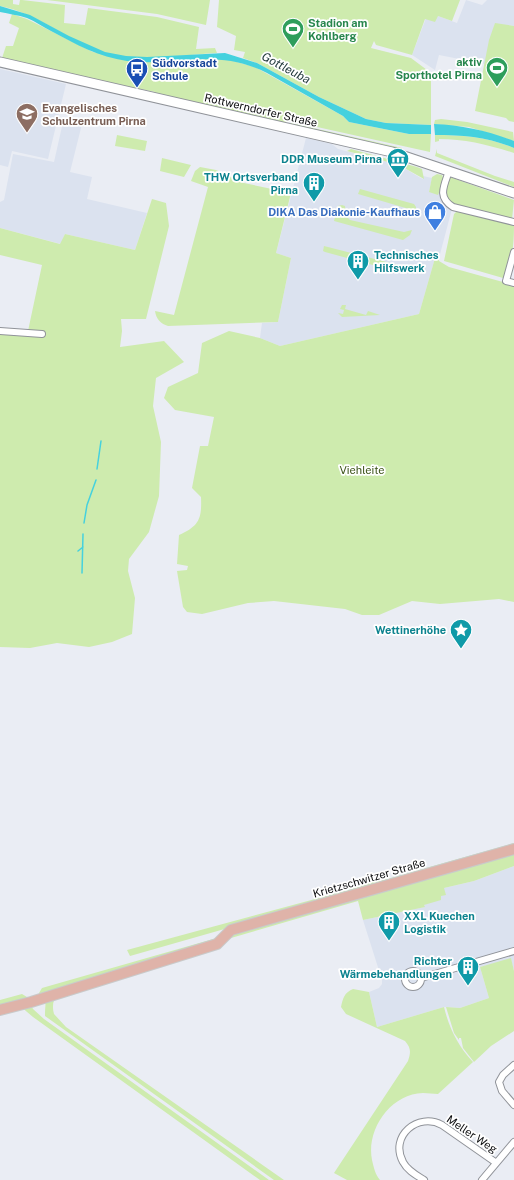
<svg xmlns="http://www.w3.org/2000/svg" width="514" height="1180" font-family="'Public Sans',sans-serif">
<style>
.built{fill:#dbe2ef}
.green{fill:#ceebae}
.water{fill:#45d1de}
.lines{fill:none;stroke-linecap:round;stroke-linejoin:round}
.stream{stroke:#45d1de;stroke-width:1.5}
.street-casing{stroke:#909399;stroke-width:8}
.secondary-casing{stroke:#909399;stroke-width:11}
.primary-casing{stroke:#c9caca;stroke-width:12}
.street{stroke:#fff;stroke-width:6}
.secondary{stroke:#fff;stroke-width:9}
.primary{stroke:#dfb3a9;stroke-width:10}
.labels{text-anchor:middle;stroke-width:3.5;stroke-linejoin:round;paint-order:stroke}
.leisure-label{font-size:11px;font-weight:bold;fill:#27864d;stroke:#fff;text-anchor:start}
.transit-label{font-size:11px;font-weight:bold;fill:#164399;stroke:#fff;text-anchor:start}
.education-label{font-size:11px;font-weight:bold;fill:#785e54;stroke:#fff;text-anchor:start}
.street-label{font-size:11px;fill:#0b0c0e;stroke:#fff}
.culture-label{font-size:11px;font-weight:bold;fill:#0d838f;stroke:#fff;text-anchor:end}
.shop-label{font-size:11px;font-weight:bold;fill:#366cbe;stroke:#fff;text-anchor:end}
.park-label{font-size:11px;fill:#3b5217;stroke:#fff}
.water-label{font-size:12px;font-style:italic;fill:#233a3d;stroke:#fff}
</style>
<rect width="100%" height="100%" fill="#eaedf4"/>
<path class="built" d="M466,0l16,5 5,-5h27v26l-19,-2 -10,40 -46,-9 -4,15 -23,-15 14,-37 12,-2 19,7z
M0,69l66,15 -18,75 -36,-8 -4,16 -8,-2z
M70,117l13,3 -13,52 22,5 -5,22 60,14 -12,37 -70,-16 -4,10 -61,-16v-26l4,-2 9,-46 41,8 9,-40z
M306,138l26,6 6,5 61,16 20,12 4,2v-3l9,2 -3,14 12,-7 3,-5 4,2 -3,11 8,12 -14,53h-4l-16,56 -139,32 -20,-8 2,-15 16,-1 13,-64 -15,-5z
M514,866v105l-3,-12 -31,8 9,31 -29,10 -16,-1 -67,20 -8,-35 10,-4 3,-4v-4l-19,-60 61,-13v-2l17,-9 3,-8 30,-7z"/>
<path class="green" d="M0,0h13v4l6,1 1,-5h2l43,5 -1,18 21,2 3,-17 69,9 42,10 -3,22 19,-1 2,5c-37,2 -78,10 -114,-1 -37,-12 -63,-38 -103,-46z
M47,0h163l-4,25 -49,-11z
M219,0h241l-8,21 -14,-5 -3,6 -10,-3 -13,36 -36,-10 -2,-4 -3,7 40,10 20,15v52l-45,-2 -20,-4 -47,-22 -62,-34 -14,-5 2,-6 -11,-2 2,-14 -19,-9z
M12,14l15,5 66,33 56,10 50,-4 27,1 29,8 88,49 6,6 60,12h22l-1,18 -140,-31 -5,2 -130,-29v-2l-19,-4 -1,1 -133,-31 4,-12h7l6,-18 -10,-5z
M495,23l19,3v96l-5,-1 -3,-3 -31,-7 14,-71z
M441,119l26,3 46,10 1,9 -45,-14 -35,-3 1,-4z
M291,123l111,25v1l-10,-1 -104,-24z
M117,135l30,6 -2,10 -30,-5z
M435,135c28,0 53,2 79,13v5c-25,-8 -49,-14 -75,-14v2l-4,1z
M351,149l66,18 5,2 2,10 -25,-14 -52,-14z
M437,149v4l58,23 19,6v5l-79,-31z
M162,158l29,7 -7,12 -24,-6z
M200,167l16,3 28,13 47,10 -15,60 15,5 -13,64 -110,4c-7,-2 -12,-7 -13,-15l19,4 34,-128 -17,-6 4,-10z
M437,174l5,1 2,5 -6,15 -9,-3 3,-15z
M450,177l64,23 -2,19 -63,-16 -4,-10z
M360,189l54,15 2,3v8l-4,1 -3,-7 -51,-15z
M152,199l14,4 3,23 -23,93h-25l1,12 -2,16 44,-6 20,21 -28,16 -3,28 8,36 -2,54 -10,36 -20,27 -1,12 7,27 -3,36 -20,8 -23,5 -32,-4 -27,5 -30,-1v-315l28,-1 14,-66 -42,-10v-27l60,16 5,-10 70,16z
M342,205l3,1 1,10 4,4 54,12 8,-2 -2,5 -7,5 -69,-19 4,-15z
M457,211l57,14c0,14 -1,42 -11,53l-59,-17 10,-47z
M324,246l78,20 -2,4 -5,1 -70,-19 -2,-1z
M435,258h4v3l10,6 65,18v317l-15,-3 -59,5 -28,-3 -33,14h-17l-17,-6 -71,-8 -26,2 -46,11 -15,-2 -4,-5 -6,-36 10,-1 1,-4 -11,-2 2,-29c20,-9 23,-16 22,-38l-9,-9 8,-42h8l6,-29 -39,-7 -11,-12 4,-11 30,-14 4,-30 27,-12 31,7 20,8 139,-32z
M342,305h4l-1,4 21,6 2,-4 12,4 -38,2 -4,-4 5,1 1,-4 -4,-1z
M514,843v3l-384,110 -3,-6 225,-61 11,-7 17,-1z
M514,853v13l-40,15 -30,7 2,7 -5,1v4l-17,5 1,2 -62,13 -5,-19 -289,84c-11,6 -19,15 -15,29l12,13 218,153h-10l-229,-164c0,-18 3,-7 -6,-23l3,-5z
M511,958l3,13v60l-23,15 -17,16 -11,-14 -2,-10h-2v2l-5,-7 -8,-26 14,1 29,-10 -9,-31z
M353,989l16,3 8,35 67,-20c5,21 14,39 29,55l-35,32c-5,0 -10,-1 -15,-1 -33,1 -57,37 -51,67 2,8 3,14 8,20h-33l-13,-7 74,-112c3,-9 3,-13 -3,-20l-59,-27 -5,-7c2,-9 3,-14 12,-18z
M22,994l5,3 6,12 11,10 225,161h-9l-227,-163 -13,-11 -3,-6 -17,5v-5z"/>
<path class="water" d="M0,6l30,9 39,21 36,16 21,4 21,1 78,-4 32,10 62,34 47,22 20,4 45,2v9h-22l-60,-12 -6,-6 -76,-43c-52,-26 -88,-6 -140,-12 -28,-4 -52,-17 -76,-30 -8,-4 -16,-10 -24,-13 -9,-3 -18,-4 -27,-6z
M434,124c28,1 54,7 80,17v7c-26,-11 -51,-13 -79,-13z"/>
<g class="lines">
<path class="stream" d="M97,469l4,-28
M84,523l3,-18 9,-25
M78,551l5,-4
M82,573l1,-39"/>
<g class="street-casing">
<path id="street" d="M449,171c-5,15 -12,26 4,36l61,15
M514,252l-8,29 8,2
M0,331l42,3
M405 979a8 8 0 1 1 16 0a8 8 0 1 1-16 0Z
M421,978l93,-27
M514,1065l-11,10 -4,7 3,9 12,14
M424,1180c-8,-5 -17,-10 -21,-18 -14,-26 15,-50 39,-37l53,37
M482,1180l32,-38"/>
</g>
<g class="secondary-casing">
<path id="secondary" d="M0,62l392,90 122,41"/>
</g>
<g class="primary-casing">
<path id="primary" d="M0,1010l31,-8 186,-58 14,-14 283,-81"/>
</g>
<use href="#street" class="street"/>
<use href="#secondary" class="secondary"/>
<use href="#primary" class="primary"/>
</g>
<defs>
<g id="stadium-pin" transform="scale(1.15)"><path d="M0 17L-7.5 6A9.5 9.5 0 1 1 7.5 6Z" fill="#2e9e5b" stroke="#fff"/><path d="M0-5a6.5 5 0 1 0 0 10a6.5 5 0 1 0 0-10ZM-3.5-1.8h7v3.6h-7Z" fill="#fff"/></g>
<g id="bus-pin" transform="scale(1.15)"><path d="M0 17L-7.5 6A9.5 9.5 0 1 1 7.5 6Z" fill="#1a4fb4" stroke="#fff"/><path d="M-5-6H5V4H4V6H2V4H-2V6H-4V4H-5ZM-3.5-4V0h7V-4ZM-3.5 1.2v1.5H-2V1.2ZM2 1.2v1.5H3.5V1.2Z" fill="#fff"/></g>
<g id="school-pin" transform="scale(1.15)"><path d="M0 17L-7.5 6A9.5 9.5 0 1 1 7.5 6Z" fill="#8d6e63" stroke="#fff"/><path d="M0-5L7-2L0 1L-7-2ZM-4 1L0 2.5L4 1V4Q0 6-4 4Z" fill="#fff"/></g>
<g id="museum-pin" transform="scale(1.15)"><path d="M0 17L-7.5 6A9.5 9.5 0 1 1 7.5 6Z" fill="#0f9aa8" stroke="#fff"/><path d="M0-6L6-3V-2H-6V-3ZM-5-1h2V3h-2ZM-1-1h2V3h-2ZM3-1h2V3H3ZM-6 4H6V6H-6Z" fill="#fff"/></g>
<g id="building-pin" transform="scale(1.15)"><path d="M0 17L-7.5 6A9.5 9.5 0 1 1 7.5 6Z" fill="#0f9aa8" stroke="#fff"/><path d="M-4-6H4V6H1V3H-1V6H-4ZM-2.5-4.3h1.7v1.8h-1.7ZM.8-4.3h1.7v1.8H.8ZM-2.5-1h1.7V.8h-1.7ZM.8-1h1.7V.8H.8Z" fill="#fff"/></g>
<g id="shop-pin" transform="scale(1.15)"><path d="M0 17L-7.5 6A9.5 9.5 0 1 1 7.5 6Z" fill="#3f7fe0" stroke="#fff"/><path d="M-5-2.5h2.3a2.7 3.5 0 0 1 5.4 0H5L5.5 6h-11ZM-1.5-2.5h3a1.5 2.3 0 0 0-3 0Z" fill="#fff"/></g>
<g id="sight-pin" transform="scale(1.15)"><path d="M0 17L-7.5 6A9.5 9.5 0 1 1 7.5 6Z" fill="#0f9aa8" stroke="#fff"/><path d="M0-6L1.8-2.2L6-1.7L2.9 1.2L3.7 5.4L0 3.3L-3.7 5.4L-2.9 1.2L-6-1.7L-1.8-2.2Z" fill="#fff"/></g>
</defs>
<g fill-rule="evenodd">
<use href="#stadium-pin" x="293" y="29"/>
<use href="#stadium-pin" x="497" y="68"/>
<use href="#bus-pin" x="137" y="69"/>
<use href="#school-pin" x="27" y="114"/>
<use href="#museum-pin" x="398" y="159"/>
<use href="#building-pin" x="314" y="183"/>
<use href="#shop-pin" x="435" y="212"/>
<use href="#building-pin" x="358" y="261"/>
<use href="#sight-pin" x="461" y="630"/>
<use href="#building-pin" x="389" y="922"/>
<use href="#building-pin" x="468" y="967"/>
</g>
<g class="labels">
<g class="leisure-label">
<text x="308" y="27">Stadion am<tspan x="308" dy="13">Kohlberg</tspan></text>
<text x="482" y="66" text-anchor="end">aktiv<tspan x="482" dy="13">Sporthotel Pirna</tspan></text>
</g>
<g class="transit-label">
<text x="152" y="67">Südvorstadt<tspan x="152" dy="13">Schule</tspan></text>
</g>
<g class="education-label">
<text x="42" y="112">Evangelisches<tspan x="42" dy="13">Schulzentrum Pirna</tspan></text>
</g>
<g class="street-label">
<text transform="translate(261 110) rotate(13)" y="4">Rottwerndorfer Straße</text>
<text transform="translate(369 878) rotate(-16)" y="4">Krietzschwitzer Straße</text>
<text transform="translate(472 1134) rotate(34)" y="4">Meller Weg</text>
</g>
<g class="culture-label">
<text x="382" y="163">DDR Museum Pirna</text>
<text x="298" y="181">THW Ortsverband<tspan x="298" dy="13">Pirna</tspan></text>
<text x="374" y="259" text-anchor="start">Technisches<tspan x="374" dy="13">Hilfswerk</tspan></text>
<text x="446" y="634">Wettinerhöhe</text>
<text x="404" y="920" text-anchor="start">XXL Kuechen<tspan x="404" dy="13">Logistik</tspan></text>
<text x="452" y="965">Richter<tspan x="452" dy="13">Wärmebehandlungen</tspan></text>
</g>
<g class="shop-label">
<text x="420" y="216">DIKA Das Diakonie-Kaufhaus</text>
</g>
<g class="park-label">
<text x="362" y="474">Viehleite</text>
</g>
<g class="water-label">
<text transform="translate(286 68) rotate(28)" y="4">Gottleuba</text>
</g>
</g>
</svg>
